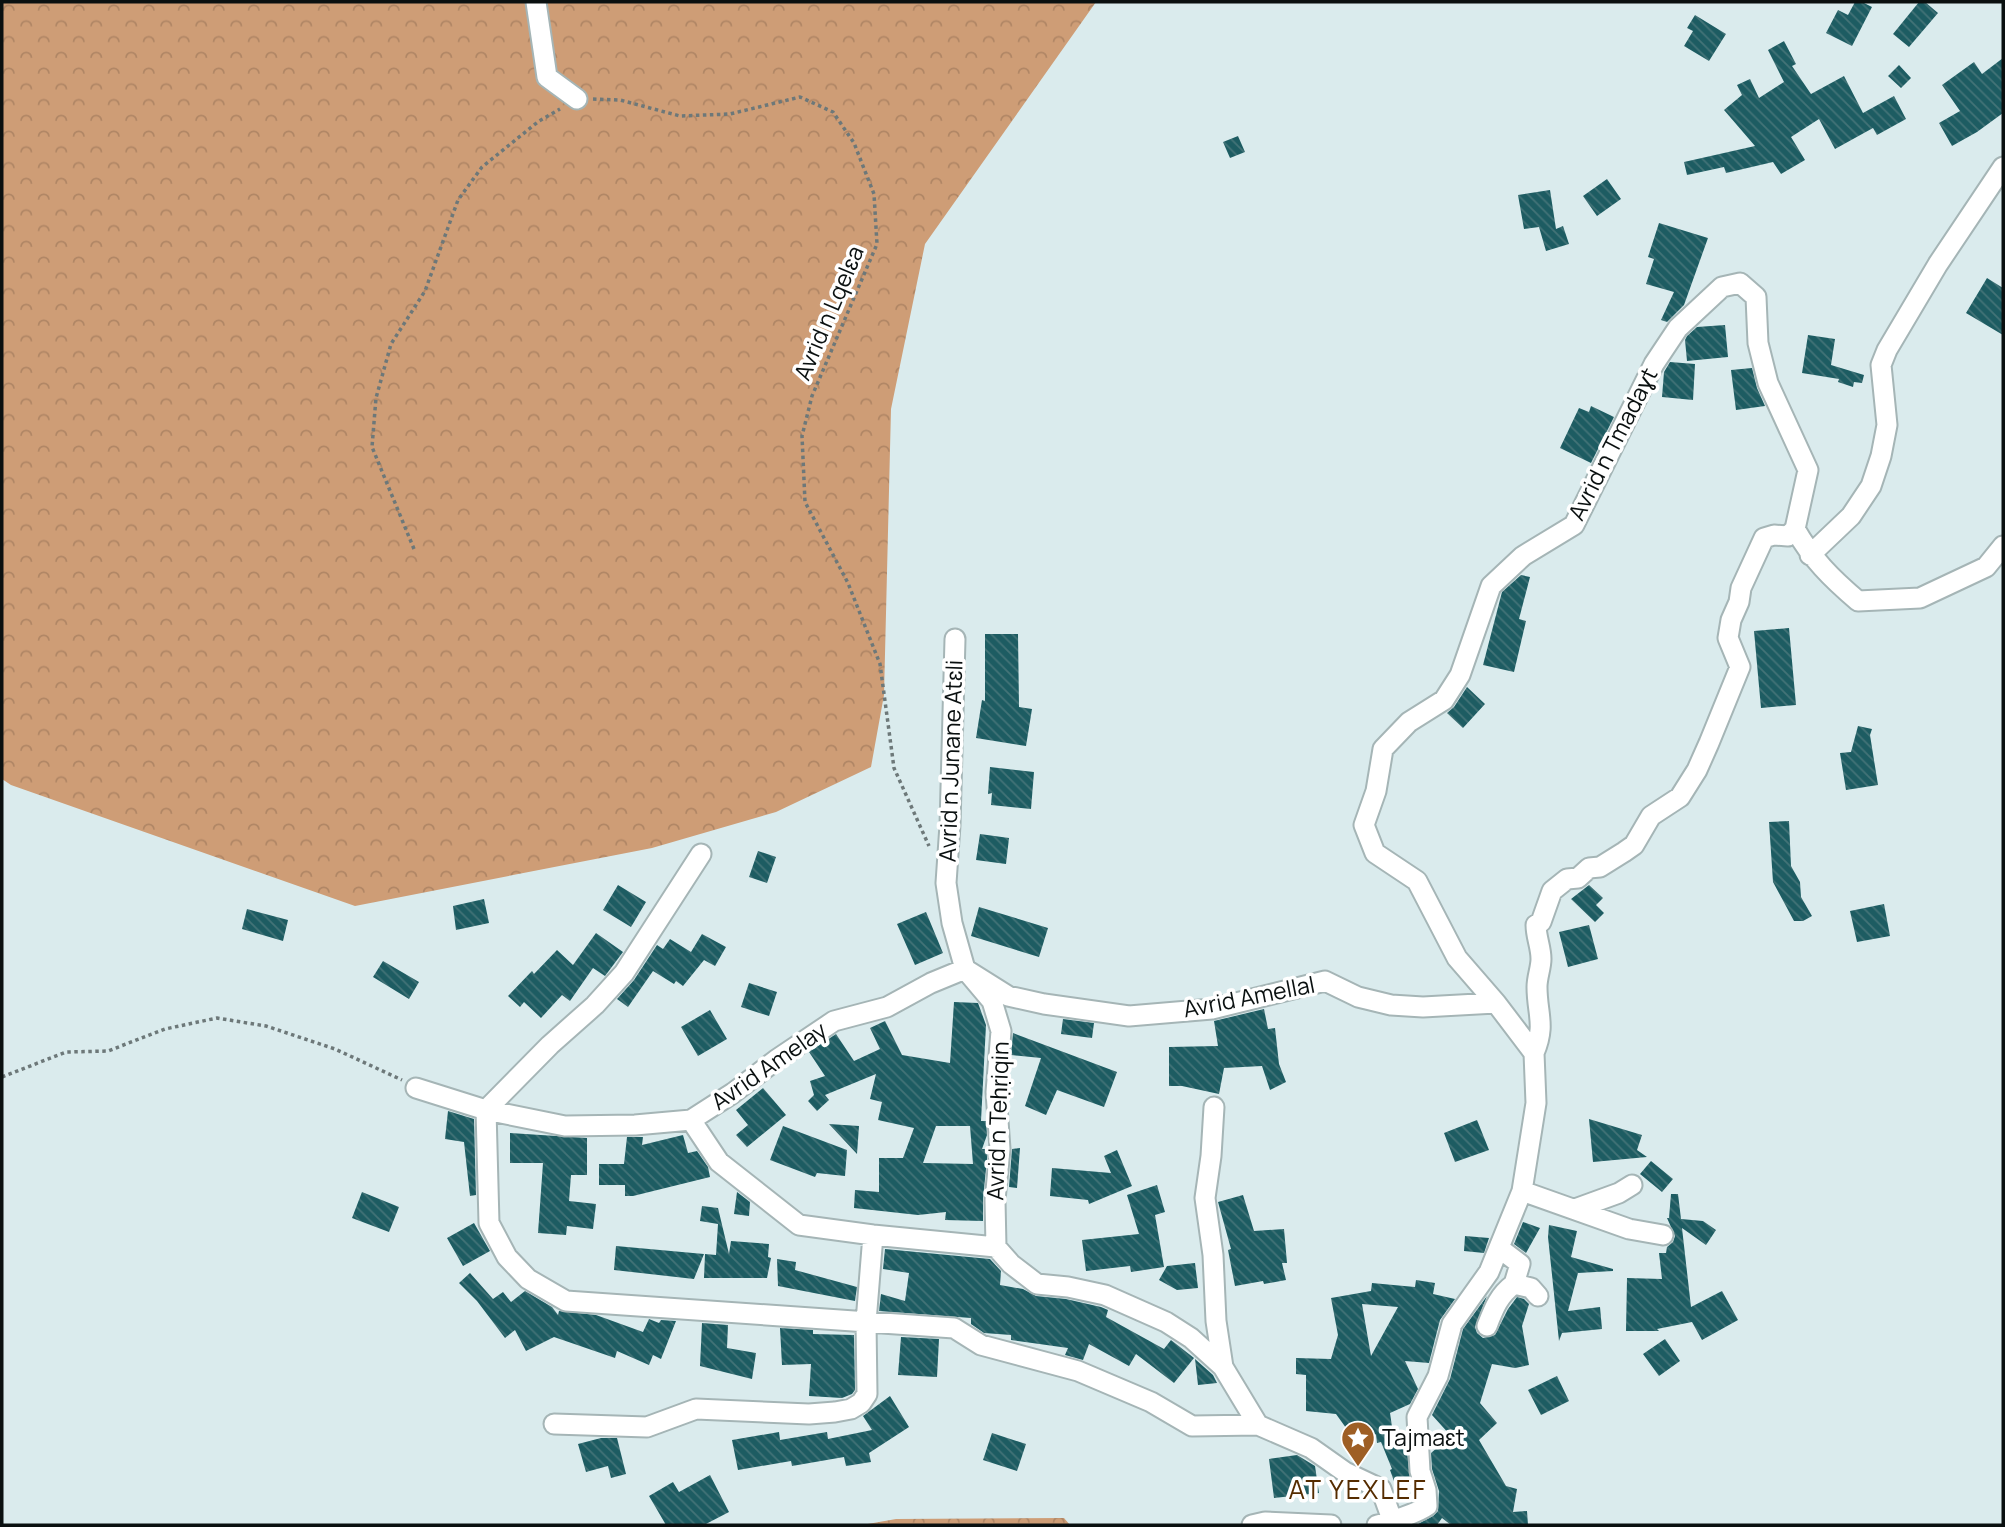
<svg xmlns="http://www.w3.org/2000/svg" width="2005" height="1527" font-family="Manrope,sans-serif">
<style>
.forest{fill:url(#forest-crowns)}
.building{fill:url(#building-back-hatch);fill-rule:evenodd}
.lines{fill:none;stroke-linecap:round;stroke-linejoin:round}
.street-casing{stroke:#a5b5b6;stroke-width:23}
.path{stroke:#6d7879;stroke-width:3.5;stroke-dasharray:3.5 3.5;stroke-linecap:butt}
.street{stroke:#fff;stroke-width:19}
.labels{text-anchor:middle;stroke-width:7;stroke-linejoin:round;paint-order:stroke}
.street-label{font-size:23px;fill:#0a1010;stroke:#fff}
.poi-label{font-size:23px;fill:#0a1010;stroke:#fff;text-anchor:start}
.quarter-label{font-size:26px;letter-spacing:2px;fill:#552c00;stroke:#fff}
</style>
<defs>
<pattern id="forest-crowns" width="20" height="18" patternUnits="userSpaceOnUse" patternTransform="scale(1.75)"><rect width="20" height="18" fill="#ce9d76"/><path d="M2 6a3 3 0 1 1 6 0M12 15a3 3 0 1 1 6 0" fill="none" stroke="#b08665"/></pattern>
<pattern id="building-back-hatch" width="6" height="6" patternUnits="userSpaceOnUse" patternTransform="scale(1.75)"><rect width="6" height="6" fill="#1d5c62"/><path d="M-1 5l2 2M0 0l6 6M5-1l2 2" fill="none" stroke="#437377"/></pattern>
</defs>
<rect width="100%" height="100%" fill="#daebed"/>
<path class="forest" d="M2,2h1094l-171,242 -34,165 -7,286 -13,72 -95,45 -124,36 -297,58 -344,-121 -9,-6z
M1064,1518l6,7h-208l34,-6z"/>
<path class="building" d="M1855,2h7l10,5 -20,39 -26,-13 12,-23 10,5z
M1919,2h6l13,11 -29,34 -16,-13z
M1695,15l31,19 -17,27 -25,-15 9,-15 -6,-3z
M1784,41l12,23 -4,2 19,28 33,-18 19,37 31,-17 12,23 -29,16 -4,-7 -38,21 -16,-30 -28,18 14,23 -24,14 -8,-12 -47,11 -2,-6 -37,8 -3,-13 71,-16 -31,-36 18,-15 -5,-10 13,-6 9,19 25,-16 -16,-32z
M2003,58v55l-26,19 -25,14 -13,-23 21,-12 -18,-26 32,-23 8,12z
M1899,65l12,13 -10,10 -13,-12z
M1238,136l7,16 -15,6 -7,-16z
M1607,179l14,20 -24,17 -14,-20z
M1550,190l6,39 7,-3 6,18 -23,7 -7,-24 -15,2 -6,-34z
M1659,223l49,15 -24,67 -17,17 -6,-2 13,-28 -28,-8 8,-25 -6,-2z
M1987,278l16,10v47l-37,-22z
M1725,325l3,32 -41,4 -2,-21 2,-4 10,-9z
M1808,335l27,4 -4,26 33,10 -2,8 -8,-1 -1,5 -15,-5 1,-3 -37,-6z
M1670,362l25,2 -2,36 -31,-3 2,-25z
M1752,368l5,20 8,18 -29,4 -5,-40z
M1591,406l23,11 -23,46 -31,-15 19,-40 10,4z
M1521,575l9,2 -11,42 7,2 -12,51 -31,-7 19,-73z
M1789,628l7,77 -35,3 -7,-77z
M985,634h33l1,73 13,2 -6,37 -50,-8 6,-38 3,1z
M1467,687l18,17 -22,24 -16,-15 7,-6z
M1858,726l14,3 -2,6 8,50 -32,5 -6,-37 11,-1z
M990,767l44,5 -3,37 -40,-4 1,-12 -4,1z
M1789,821l2,45 9,16 1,15 11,19 -9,5h-9l-21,-39 -4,-60z
M980,834l29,4 -3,26 -30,-4z
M758,851l18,6 -9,26 -18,-6z
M618,885l28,17 -15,25 -28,-17z
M1589,885l14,13 -7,7 8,8 -9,9 -24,-23z
M484,899l5,24 -33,7 -3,-24z
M1884,904l6,32 -33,6 -7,-31z
M979,907l69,21 -9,29 -68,-21z
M247,909l41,11 -5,21 -41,-12z
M926,912l17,41 -28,12 -18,-41z
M1589,925l9,34 -30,8 -9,-35z
M596,933l27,19 -18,24 -12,-8 -23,33 -8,-6 -21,23 -17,-16 -4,5 -12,-11 24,-25 2,3 23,-24 16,15z
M702,934l24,13 -11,19 -11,-6 -21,26 -7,-5 -2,3 -21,-13 -25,36 -11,-8 17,-19 23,-35 6,4 7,-10 21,13z
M383,961l36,21 -10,17 -36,-22z
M749,983l28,9 -8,24 -28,-9z
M954,1002l24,1 8,22 -5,96h5l1,14 -5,14h6l-5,50v22l-38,-1 1,-8 -28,3 -64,-7 1,-18 24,2v-34h24l11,-30 -36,-8 4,-18 -12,-3 6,-25 -51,21 4,5 -12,11 -9,-10 6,-6 -4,-14 15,-5 -16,-24 27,-18 18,27 26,-12 -10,-21 15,-7 17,34 48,8zM936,1126h34l3,38 -50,-1z
M1264,1009l4,20 7,-1 4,36 7,18 -16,8 -8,-24 -38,2 -5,26 -37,-8h-13v-39l49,-1 -4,-25z
M710,1010l17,29 -29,17 -17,-29z
M1063,1019l31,4 -2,15 -31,-4z
M1013,1033l104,39 -13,35 -47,-17 -11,25 -21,-9 16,-48 -30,-3z
M763,1088l23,27 -39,32 -11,-12 12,-10 -12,-15z
M448,1111l26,8 2,76 -6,1 -6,-54 -19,-3z
M1589,1119l53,16 -5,15 10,7 -54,5z
M1477,1120l12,30 -34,12 -11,-29z
M829,1124l30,2 -2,28z
M783,1126l64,24 -2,26 -28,-3 -2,4 -45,-17z
M510,1133l77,5v37h-16l-2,26 27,3 -3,25 -26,-3 -1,9 -28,-2 5,-70h-33z
M683,1135l5,18 9,-2 11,16 2,10 -77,19h-8v-11h-26v-21h25l3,-27h16l-1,8z
M1020,1148l-3,40 -8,-1 3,-38z
M1117,1150l15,36 -43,18 -1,-4 -38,-4 2,-28 59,5 -7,-17z
M1651,1161l22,18 -11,13 -22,-18z
M1157,1185l8,27 -10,3 9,52 -33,5 -1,-6 -44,5 -4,-31 57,-6 -12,-39z
M362,1192l37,15 -10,25 -37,-14z
M737,1192l13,10 -1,14 -15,-2z
M1671,1194h7l3,25 22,2 13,9 -10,15 -24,-17 9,79 31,-16 16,29 -36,20 -10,-18 -35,7 2,2h-33l1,-53 35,1 -3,-26h7l1,-6 6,-5 2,-6 -8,-18h2z
M1243,1195l11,36 30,-2 3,34h-5l4,17 -22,4 -1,-3 -28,5 -7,-36 3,-1 -13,-47z
M702,1206l16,2 11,46 2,-13 38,3 -1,13 3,1 -4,20h-63l1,-24 11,1 2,-31 -18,-3z
M1523,1222l17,6 -14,25 -12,-9z
M474,1223l16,28 -27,15 -16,-28z
M1549,1225l28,6 -6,26 42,12v2l-35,2 -10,38 32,-4 2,22 -40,4 -3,8 -11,-104z
M1465,1236l24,2 -5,15 -20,-2z
M616,1246l88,8 -10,25 -80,-9z
M885,1249l105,10 11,12 -1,14 23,4 13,7 30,3 35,8 7,3 -2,7 58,32 7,-9 23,18 -20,25 -38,-29 -7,12 -40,-22 -6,16 -18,-5 3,-7 -57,-8v-5l-27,-2 -13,-9v-6l-92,-7 2,-17 24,7 4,-28 -26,-4z
M777,1259l19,3 -1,8 62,17 -2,14 -77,-15z
M1195,1263l3,25 -21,2 -18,-10 8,-14z
M470,1273l23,26 10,-7 8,10 14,-11 27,16 6,8 1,-4 37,4 47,17 6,-13 10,4 2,-3 15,1 -15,38 -8,-4 -4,10 -32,-14 -2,7 -61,-21 -28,14 -11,-21 -10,8 -28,-37 -18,-18z
M1416,1280l19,3 -2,11 22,5 -15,21 -11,43 -24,-2 13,28 -8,15 -20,9 5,34 11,-5 4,37 -15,5 -5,-14 2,-1 -11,-27 -4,1 -1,-9 -17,12 -23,-32 -30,-3v-36l-10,-1v-16l35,1 7,-24 -7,-37 40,-7 1,-8 43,4zM1362,1304l36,3 -27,49z
M1487,1296l-12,31 2,6 6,5 12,-3 13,-26 9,-12 7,2 5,5 -7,22 7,39 -14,3 -23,-4 -12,39 17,20 -18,17 27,46 11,3 -4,23 14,-1 1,14h-77l-9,-7 -5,7h-21l17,-9 5,-5 1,-20 -7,-22 -1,-16 20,-17 -19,-21 18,-36 13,-50z
M702,1323l26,2 -1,23 29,5 -4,26 -52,-13z
M780,1328l33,2v4l41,1 1,55 -3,4 -10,4 -33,-2 2,-32 -29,1z
M901,1337l38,2 -2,38 -39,-2z
M1665,1339l15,22 -21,15 -16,-22z
M1195,1359l18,16 4,8 -19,2z
M1557,1376l12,25 -28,14 -13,-25z
M890,1396l19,31 -40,26 2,9 -25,4 -2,-9 -52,9 -1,-5 -53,9 -6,-30 47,-8 1,8 47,-8 1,7 44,-9 -9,-14z
M992,1433l34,11 -9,27 -34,-11z
M601,1438h16l9,36 -15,4 -3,-12 -22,6 -8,-28z
M1297,1455l18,11 4,27 -45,5 -5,-39z
M710,1475l19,37 -25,13h-38l-17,-29 24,-14 6,10z"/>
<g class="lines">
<g class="street-casing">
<path id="street" d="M536,2l11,75 30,22
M1810,555l41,-39 20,-30 10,-30 6,-31 -6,-60 6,-15 51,-86 65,-97
M955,639l-5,186 -4,58 6,40 13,46 27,32 9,30 -5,61 4,57 -5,51 1,47 15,17 26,20 31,3 37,8 61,27 25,16 32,29 35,58 53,23 34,24 36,17 13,36
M701,854l-77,119 -29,32 -45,40 -64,65 3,113 18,34 21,22 38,22 388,27 27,17 97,26 73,31 41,24 66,-1
M1534,1053c12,-28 3,-39 3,-66 0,-10 4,-19 4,-28 0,-12 -5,-22 -5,-34l5,-3 11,-31 15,-12 11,-1 11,-10 11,-1 24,-15 10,-7 17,-29 29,-19 17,-27 12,-27 31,-76 -12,-29 3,-18 8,-18 2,-14 23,-50 10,-3 14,1 7,-7
M416,1088l70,22 79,16 70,-1 56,-5 42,-27 43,-33 58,-39 53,-14 44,-24 34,-14 43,27 36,8 85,12 83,-7 113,-28 33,16 33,8 32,2 73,-4
M1214,1107l-3,49 -6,42 8,57 3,66 7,46
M691,1120l28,42 80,63 74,10 123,12
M1522,1191l107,38 34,6
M1575,1209l44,-16 13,-8
M1499,1248l21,16 -6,20 17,4 7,8
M1487,1326c7,-18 12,-31 27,-42
M554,1424l93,3 49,-18 113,5 26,-2 16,-3 10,-6 6,-9 -1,-72 7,-87
M1252,1525l13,-3 66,3
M1377,1525c12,-2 42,-13 50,-19l-1,-16 -6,-19 -3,-54 21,-41 14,-52 37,-52 33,-81 14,-88 -2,-50 -38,-50 -39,-45 -40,-77 -42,-28 -11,-28 12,-34 7,-42 26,-27 35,-22 16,-25 31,-89 32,-30 51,-31 80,-161 24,-36 44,-41 18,-4 16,14 2,46 10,40 40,87 -13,59c17,30 36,49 63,72l62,-3 66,-31 17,-21"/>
</g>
<path class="path" d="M593,99l27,1 60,16 50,-2 70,-17 33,15 21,31 20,51 3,50 -65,152 -10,40 3,66 43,81 32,81 14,104 35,78
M414,549l-42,-102 4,-49 15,-54 34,-53 33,-91 24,-33 57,-46 21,-12
M2,1077l64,-25 42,-1 57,-22 52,-11 49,8 69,23 67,31"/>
<use href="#street" class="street"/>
</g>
<defs>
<g id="sight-pin" transform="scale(1.75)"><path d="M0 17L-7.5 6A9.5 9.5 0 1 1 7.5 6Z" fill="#9e5f25" stroke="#fff"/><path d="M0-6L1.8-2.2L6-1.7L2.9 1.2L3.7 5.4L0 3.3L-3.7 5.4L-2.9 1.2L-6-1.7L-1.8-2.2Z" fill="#fff"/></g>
</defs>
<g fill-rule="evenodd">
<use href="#sight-pin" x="1358" y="1438"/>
</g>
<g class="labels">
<g class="street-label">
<text transform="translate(829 313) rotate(-67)" y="8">Avrid n Lqelɛa</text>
<text transform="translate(1613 444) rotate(-63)" y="8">Avrid n Tmadaɣt</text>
<text transform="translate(951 761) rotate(-88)" y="8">Avrid n Junane Atɛli</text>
<text transform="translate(1249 997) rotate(-11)" y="8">Avrid Amellal</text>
<text transform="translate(769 1066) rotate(-35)" y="8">Avrid Amelay</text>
<text transform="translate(998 1121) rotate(-88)" y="8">Avrid n Teḥṛiqin</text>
</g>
<g class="poi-label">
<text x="1382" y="1446">Tajmaɛt</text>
</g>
<g class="quarter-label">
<text x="1358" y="1499">AT YEXLEF</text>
</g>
</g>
<rect width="2005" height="1527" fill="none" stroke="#0a1010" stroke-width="7"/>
</svg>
